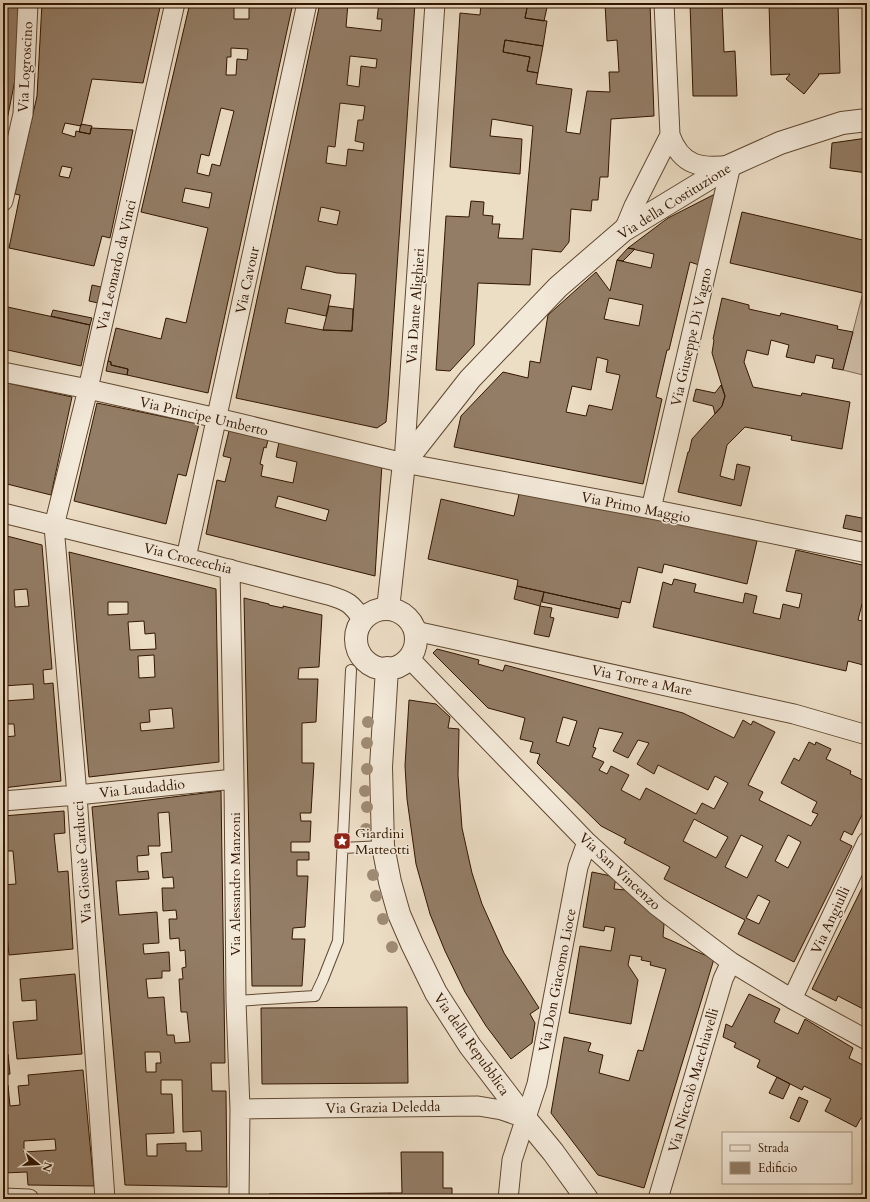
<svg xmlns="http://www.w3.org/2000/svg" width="870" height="1202" font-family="Cardo,serif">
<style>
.green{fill:#ccbba4;stroke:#7f6852}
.building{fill:#937d66;stroke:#321600;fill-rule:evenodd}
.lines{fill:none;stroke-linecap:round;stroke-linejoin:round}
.service-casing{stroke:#604831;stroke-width:12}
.minor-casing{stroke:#604831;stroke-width:21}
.tertiary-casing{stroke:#604831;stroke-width:24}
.service{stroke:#f3e9d9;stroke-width:10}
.minor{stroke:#f3e9d9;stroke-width:19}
.tertiary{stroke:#f3e9d9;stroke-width:22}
.tree{fill:#9f8b74}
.labels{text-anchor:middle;stroke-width:3;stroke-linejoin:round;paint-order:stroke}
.street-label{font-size:14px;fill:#321600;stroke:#f3e9d9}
.poi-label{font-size:14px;fill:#321600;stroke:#f3e9d9;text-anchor:start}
</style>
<rect width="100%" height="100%" fill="#ecddc5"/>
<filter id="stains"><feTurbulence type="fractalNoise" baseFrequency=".005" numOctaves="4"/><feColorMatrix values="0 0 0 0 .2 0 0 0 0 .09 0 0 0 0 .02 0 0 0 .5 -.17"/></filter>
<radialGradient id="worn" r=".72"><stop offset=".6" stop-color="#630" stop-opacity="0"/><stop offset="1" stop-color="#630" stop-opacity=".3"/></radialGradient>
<path class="green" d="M867,277v99l-24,-6z"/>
<path class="building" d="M3,3h15l-1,51 -2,26 -12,60z
M42,3h119l-18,80 -51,-4 -11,47 -16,-3 -3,10 13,4 1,-6 14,3 1,-6 42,2 -23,108 -8,-2 -8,30 -85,-18 11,-53 -5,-1 22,-98zM62,166l10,2 -3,10 -10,-2z
M198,3h36v16h15v-16h44l-85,390 -81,-18 1,-6 -17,-4v-3l-3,-1 8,-33 45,11 5,-21 20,5 22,-95 -67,-16 48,-205h9zM231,48l17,1 -1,11 -10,-1 -1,16h-10l1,-18h4zM221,108l13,3 -14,55 -8,-2 -3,12 -12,-3 4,-19 8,2zM185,188l27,5 -3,15 -27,-6z
M320,3h28l-2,24 35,4 1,-12h-5l2,-16h36l-27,397 -2,22 -9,6 -141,-30zM350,56l27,3 -1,9 -15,-2 -2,21 -12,-2zM340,103l25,3 -2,14h-5l-3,21 9,2 -1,8 -15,-2 -2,17 -20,-3 2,-17 7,1zM321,207l19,4 -3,14 -19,-4zM306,266l31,7 19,1 -4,57 -29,-1 -38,-7 3,-15 38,8 5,-21 -30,-6z
M481,3h47l-3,15 22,3 -4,25 -38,-6 -2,12 27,5 -3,14 11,2 -2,11 36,5 -6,43 14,2 7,-43 23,1 -1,-20h10l-2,-32 -10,1 -2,-38h45l4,113 -43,3 -3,58h-8l-2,23h-6l-1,11 -20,-2 -2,33 -8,10 -29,-3 -2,36 -52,-2 -4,62 -24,26 -14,-1 10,-154 23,1 2,-16 13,1 -1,13 10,1 -1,8h8l-2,14 25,1 10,-113 -41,-7 -2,17 32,3 -2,35 -70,-7 10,-154 20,2z
M528,3h20l-4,18 -19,-3z
M690,3h32l2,49 11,-1 2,45h-44z
M769,3h69l2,70 -22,1 1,1 -15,19 -18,-15 4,-5 -19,1z
M505,40l38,6 -5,27 -11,-2 3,-14 -27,-5z
M81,124l11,2 -2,8 -11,-2z
M867,138v35l-37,-5 2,-25z
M715,194l-16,71 -9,-3 -21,88h-2l-11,47 6,2 -19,85 -189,-37 7,-31 42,-44 25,6 2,-17 10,2 8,-48 48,-43 14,19 7,-31 34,8 3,-14 -26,-6 40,-30zM609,298l34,7 -4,21 -35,-7zM597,357l11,3 -2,12 14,3 -8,35 -23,-5 -3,11 -20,-4 6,-26 19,4z
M742,212l125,29v36l-4,16 -133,-30z
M628,248l7,1 -12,12 -6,-1z
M92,285l9,2 -3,16 -9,-2z
M722,298l27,7v4l31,7 1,-3 57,13 -1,3 16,3 -10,38 -11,-2 2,-9 -18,-4 -2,8 -28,-6 3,-12 -18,-5 -3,15 -21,-5 -3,12 9,25 48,9 1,-3 48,9 -8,47 -51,-9 1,-4 -47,-9 -18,18 -7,31 14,4 3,-16 13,3 -9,39 -63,-14 10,-40h1l3,-13 30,-33 3,-10 -13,-43 2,-13 -1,-1z
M3,306l87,19 -9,41 -78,-17z
M329,306l24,3 -1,22 -29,-1z
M53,310l39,8 -2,7 -39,-9z
M108,361l3,1v3l17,4 -1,6 -21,-4z
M3,382l69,15 -21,98 -48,-12z
M721,385l4,11 -3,10 -7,8 -2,-8 -20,-5 3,-12 19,4z
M97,403l102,21 -13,52 -8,-2 -12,50 -92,-23z
M229,431l39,9 -2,8 -2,-1 -4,17 3,1 -2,11 32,7 4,-21 -21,-5 3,-15 103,22 -7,112 -169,-42 11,-54 8,2 6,-24 -8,-2zM278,496l51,14 -3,11 -51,-14z
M520,490l237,51 -10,43 -83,-20 -2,9 -24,-6 -8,36 -8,-2 -2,8 -103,-23 1,-6 -90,-21 13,-60 73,17z
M846,515l21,4v14l-24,-5z
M3,535l39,10 10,124 -9,1 1,14 9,-1 8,98 -58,7v-51l12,-1 -1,-12h-8l-2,-23 30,-2 -1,-15 -30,2zM27,589l2,17 -14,1 -1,-17z
M796,550l71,16v39l-5,-1 -4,16 9,2v44l-19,-5 -2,10 -193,-44 10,-45 9,3 2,-6 22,5 -2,8 49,11 2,-10 12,3 -4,17 27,6 3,-15 16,4 3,-14 -16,-3z
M69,552l147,37 3,173 -130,15zM108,602h20v12l-20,1zM144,621l1,13 10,-1 1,16 -26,1 -2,-28zM154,655l1,22 -16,1 -1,-22zM172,708l2,20 -33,3 -1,-8 10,-1 -1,-12z
M517,586l27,6 -4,14 -26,-7z
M544,592l76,17 -2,9 -76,-16z
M244,598l25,6v1l14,3v-2l39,9 -3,52 -20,1 -1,11h20l-2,43 -14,1v40h12l-3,50h-11l1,8h10l-1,21h-19v10h18v8h-12v16h11l-3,51 -12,1 -1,11h13l-3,47h-50z
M540,606l12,2 -2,9 4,1 -5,19 -15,-3z
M437,649l42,11 -1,4 25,7 2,-6 178,48 51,25 9,-18 8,5 2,-4 22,11 -27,53 15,7 -4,8 52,26 7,-12 -6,-2 5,-10 -36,-19 13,-25 5,3 10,-19 6,3 1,-3 15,7 -5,10 25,12 -1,3 17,8v23l-15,30 -8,-4 -4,9 12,6 -58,116 -56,-28 7,-14 -81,-41 6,-12 -46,-24 2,-4 -25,-13 -64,-63 3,-9 -10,-2 3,-10 -13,-3 5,-21 -37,-10 -55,-55zM563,717l14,4 -8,25 -13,-4zM599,728l24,5 -10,18 15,7 10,-18 11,3 -12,21 17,10 4,-9 50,25 7,-14 13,7 -14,26 -12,-6 -6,11 -50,-26 -6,12 -19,-10 8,-15 -18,-9 -4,8 -8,-4 5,-8 -12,-5 4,-9 -3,-1zM694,819l34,18 -12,21 -33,-17zM741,835l22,11 -16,32 -22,-11zM788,835l13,7 -13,26 -13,-7zM758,895l12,6 -11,23 -13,-6z
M409,700l27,4 14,13 -2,11 11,1 -1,46 4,53 10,45 10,31 22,49 35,55 -9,6 5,9 -3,20 -21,16 -25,-33 -21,-34 -20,-41 -15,-37 -14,-50 -9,-65 -2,-33z
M221,791l4,272h-14l1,28h14l1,96 -102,-2 -33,-378zM169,812l3,40 -11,1 2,25 10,-1 1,11h-12l1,23 13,-1 1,9h-8l1,20 9,-1 1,13 5,-1 1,17 -4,1 1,11h-4l2,33h6l3,30 -15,1 -1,-8h-7l-3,-38 -16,1 -2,-19 16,-1v-7h8l-1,-19 -25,2 -1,-10 16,-1 -2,-31 -38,3 -3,-34 33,-2 -1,-8 -10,1 -1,-16 12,-1 -1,-9h12l-2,-33zM145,1052h15l1,11h-5v9h-10zM161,1080h21l1,52 18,-1 1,20h-16v-8l-29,1v12h-10l-1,-22 28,-1 -2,-39h-11z
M64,811l1,22 -11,1 4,38 10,-1 5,78 -64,6 -6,-59v-11l13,-1 -3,-33h-10v-35z
M592,872l24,5 -2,12 12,1 38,34 -1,13 51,22 -70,229 -46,-13 -47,-62 13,-76 27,6 -3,8 15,4 -4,18 30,8 9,-31 5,1 23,-82 -16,-4 1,-3 -10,-2 1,-3 -12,-2 -2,10 10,15 -7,44 -62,-11 11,-67 31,5 4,-23 -10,-2 -1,5 -21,-4z
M867,878v60l-2,4 2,1v68l-29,-15 -2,5 -24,-12z
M75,974l7,80 -65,5 -4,-37 24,-2 -1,-20 -14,1 -2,-22z
M749,994l31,15 -6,13 24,12 7,-15 48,29 -4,10 18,9v54l-6,-3 -5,9 -31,-16 6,-12 -27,-13 -2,4 -45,-23 3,-7 -26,-13 2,-4 -13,-6 3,-13 6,3z
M407,1007l1,76 -146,1 -1,-76z
M8,1054l2,20 -7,1v-20z
M83,1070l11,116 -66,-1 -1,-13 -24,1v-88h5l2,21 10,-1 -2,-19 11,-1 -1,-10zM55,1139l1,11 -32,2v-11z
M777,1077l13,7 -7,15 -14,-6z
M799,1097l9,4 -9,21 -9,-4z
M401,1152h42v36h9v11h-62v-6h12z
M390,1193v6h-88v-5z
M269,1194h33v5h-33z"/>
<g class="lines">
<g class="service-casing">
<path id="service" d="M343,848l40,-2
M236,1001l79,-5 8,-17 15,-38 13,-271"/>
</g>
<g class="minor-casing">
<path id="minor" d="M3,201l20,-87 5,-111
M624,230l10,-24 36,-71
M3,372l85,17 129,29 187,45 247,46 216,44
M404,463l31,-460
M651,509l80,-344c-30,4 -50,1 -61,-30l-6,-132
M3,513l183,45 142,37c20,6 23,8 35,25
M186,558l121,-555
M230,569l4,210 2,222 4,108 -1,90
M415,631l379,83 73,21
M409,658l178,184 70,64 74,56 61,37 75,41
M3,801l74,-6 157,-16
M792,999l75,-157
M240,1109l238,-3 24,4 23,8
M3,1198l26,1
M105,1199l-28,-404 -23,-269 34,-137 87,-386
M508,1199l4,-39 25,-76 41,-217 9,-25
M658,1199l65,-220 8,-17"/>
</g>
<g class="tertiary-casing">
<path id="tertiary" d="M388,609l16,-146 66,-84 88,-92 66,-57 107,-65 49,-22 62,-20 25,-3
M356 639a30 30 0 1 1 60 0a30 30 0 1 1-60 0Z
M387,668l-6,99 2,79 7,36 9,32 13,30 24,49 34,53 55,72 28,34 34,47"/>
</g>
<use href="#service" class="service"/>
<use href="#minor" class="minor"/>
<use href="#tertiary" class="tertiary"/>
</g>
<g class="tree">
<circle cx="368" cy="722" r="6"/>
<circle cx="367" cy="743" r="6"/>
<circle cx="367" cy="769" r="6"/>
<circle cx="365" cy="791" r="6"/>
<circle cx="367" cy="807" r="6"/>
<circle cx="366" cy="829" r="6"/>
<circle cx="373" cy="875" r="6"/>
<circle cx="376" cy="896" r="6"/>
<circle cx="383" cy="919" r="6"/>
<circle cx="392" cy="947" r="6"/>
</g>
<defs>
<g id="sight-square" transform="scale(0.9)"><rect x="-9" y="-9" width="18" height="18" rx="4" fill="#8f2418" stroke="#f3e9d9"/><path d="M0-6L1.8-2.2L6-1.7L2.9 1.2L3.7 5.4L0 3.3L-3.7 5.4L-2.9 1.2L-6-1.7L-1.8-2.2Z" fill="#fff"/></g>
</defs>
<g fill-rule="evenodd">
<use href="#sight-square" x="342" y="841"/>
</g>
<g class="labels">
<g class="street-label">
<text transform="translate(25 67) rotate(-87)" y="5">Via Logroscino</text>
<text transform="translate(674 201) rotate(-32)" y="5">Via della Costituzione</text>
<text transform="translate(116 265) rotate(-77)" y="5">Via Leonardo da Vinci</text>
<text transform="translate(247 280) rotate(-78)" y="5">Via Cavour</text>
<text transform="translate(415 306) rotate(-86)" y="5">Via Dante Alighieri</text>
<text transform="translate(691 337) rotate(-77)" y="5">Via Giuseppe Di Vagno</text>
<text transform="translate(204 416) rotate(13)" y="5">Via Principe Umberto</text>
<text transform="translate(636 507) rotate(11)" y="5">Via Primo Maggio</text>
<text transform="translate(188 558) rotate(14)" y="5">Via Crocecchia</text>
<text transform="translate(642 680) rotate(12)" y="5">Via Torre a Mare</text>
<text transform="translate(142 788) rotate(-6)" y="5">Via Laudaddio</text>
<text transform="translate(82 862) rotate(-94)" y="5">Via Giosuè Carducci</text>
<text transform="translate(620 871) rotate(43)" y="5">Via San Vincenzo</text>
<text transform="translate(235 884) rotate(-90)" y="5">Via Alessandro Manzoni</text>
<text transform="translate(830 920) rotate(-65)" y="5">Via Angiulli</text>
<text transform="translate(557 980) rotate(-79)" y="5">Via Don Giacomo Lioce</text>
<text transform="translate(472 1044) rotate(55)" y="5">Via della Repubblica</text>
<text transform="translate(693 1080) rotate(-74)" y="5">Via Niccolò Macchiavelli</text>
<text transform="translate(383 1107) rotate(-1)" y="5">Via Grazia Deledda</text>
</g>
<g class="poi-label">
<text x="355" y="838">Giardini<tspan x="355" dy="16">Matteotti</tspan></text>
</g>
</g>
<rect width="870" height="1202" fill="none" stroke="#ecddc5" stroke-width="16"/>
<rect x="4" y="4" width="862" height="1194" fill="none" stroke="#321600" stroke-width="2"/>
<rect x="8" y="8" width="854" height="1186" fill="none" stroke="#321600"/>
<rect x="722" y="1132" width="130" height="52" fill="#f3e9d9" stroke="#a69582"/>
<rect x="730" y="1145" width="20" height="6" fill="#f3e9d9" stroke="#a69582"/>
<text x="758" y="1152" font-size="12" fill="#321600">Strada</text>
<rect x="730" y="1162" width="20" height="12" fill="#937d66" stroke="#a69582"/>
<text x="758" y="1172" font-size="12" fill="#321600">Edificio</text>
<g transform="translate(38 1164) rotate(108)" stroke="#f3e9d9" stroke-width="3" paint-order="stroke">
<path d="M0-3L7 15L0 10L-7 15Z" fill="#321600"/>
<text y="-6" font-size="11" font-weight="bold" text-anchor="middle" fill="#321600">N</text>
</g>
<rect width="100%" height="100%" filter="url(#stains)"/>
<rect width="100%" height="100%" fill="url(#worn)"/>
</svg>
